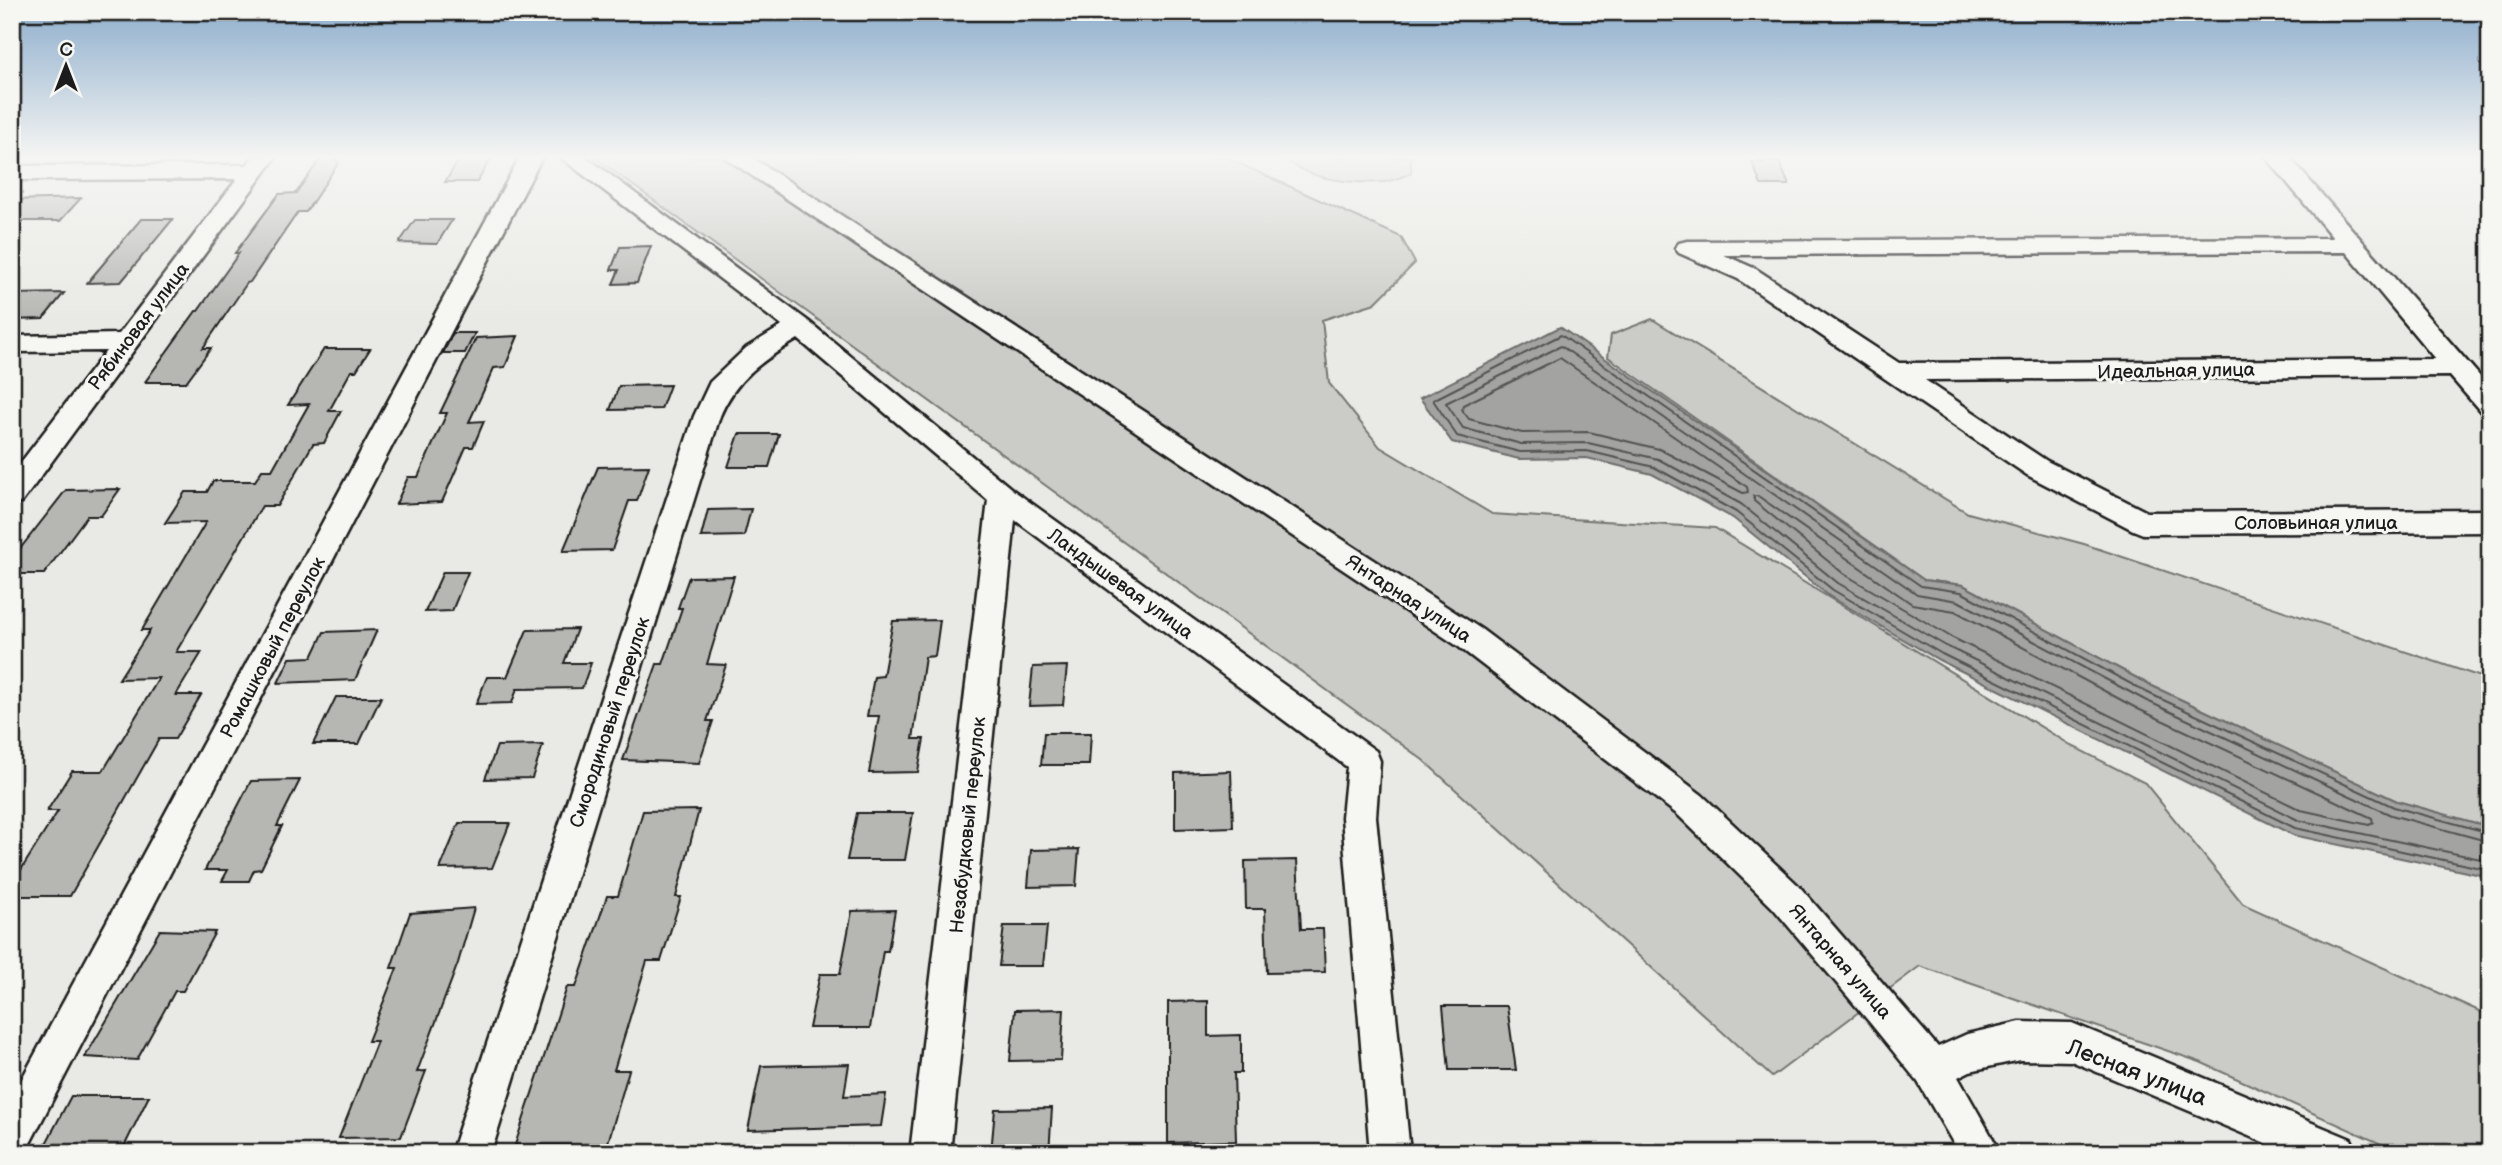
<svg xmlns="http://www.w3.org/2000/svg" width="2502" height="1165" font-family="'Balsamiq Sans',sans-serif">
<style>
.green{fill:#cbcbc7;stroke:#747472;stroke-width:2}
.water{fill:#a3a3a1;stroke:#6d6d6c;stroke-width:2}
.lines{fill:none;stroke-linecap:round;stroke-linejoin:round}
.shore{stroke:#525251;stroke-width:2}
.building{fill:#b6b6b3;stroke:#1c1c1c;stroke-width:2}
.minor-casing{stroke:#1c1c1c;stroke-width:5}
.minor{fill:#f6f6f2;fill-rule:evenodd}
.labels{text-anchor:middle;stroke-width:6;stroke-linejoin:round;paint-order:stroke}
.street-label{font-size:19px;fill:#1c1c1c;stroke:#f6f6f2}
.near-street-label{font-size:23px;fill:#1c1c1c;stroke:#f6f6f2}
</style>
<rect width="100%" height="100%" fill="#e9e9e5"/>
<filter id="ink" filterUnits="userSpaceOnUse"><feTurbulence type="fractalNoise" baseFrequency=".0143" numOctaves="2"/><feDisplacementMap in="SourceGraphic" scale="14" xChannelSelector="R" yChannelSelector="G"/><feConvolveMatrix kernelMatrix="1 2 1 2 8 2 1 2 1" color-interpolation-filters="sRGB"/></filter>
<g filter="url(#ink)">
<path class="green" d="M594,157h631l176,80 14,26 -40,40 -53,17 7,63 51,64 112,67 223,14 359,219 71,36 98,121 247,112v137h-89l-201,-91 -280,-96 -148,111 -349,-317z
M1282,157h129v16c-8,3 -18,8 -27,9 -33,2 -76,-2 -102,-25z
M1652,319l316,194 116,31 406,136v147l-93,-26 -247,-116 -187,-100 -39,-5 -316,-223 3,-22z"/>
<path class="water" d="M1560,327l364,253 39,5 187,100 247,116 93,26v50l-197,-42 -354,-175 -110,-64 -96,-78 -81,-44 -65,-16 -68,1 -67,-17 -32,-44z"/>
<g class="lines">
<path class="shore" d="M1560,358l187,129 1,5 -5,1 -84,-44 -70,-17 -67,1 -53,-14 -7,-9 1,-5z
M1754,496h4l154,108 43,7 183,98 234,109 1,5 -4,2 -68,-15 -350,-173 -107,-63 -90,-73z
M2490,833l-96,-26 -248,-115 -185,-100 -40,-6 -360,-251 -128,65 24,36 63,16 67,-1 67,16 82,45 97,78 109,64 353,174 195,42
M2490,842l-99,-27 -248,-116 -185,-98 -41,-7 -356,-248 -115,57 17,25 58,16 67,-1 70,16 83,45 97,79 108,63 352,174 192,41"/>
</g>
<path class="building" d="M322,157h10l7,5 -33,50h-8l-48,70 -3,1 -44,65h8l-25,34h-41l51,-71h2l41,-58h-4l44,-59 17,-1z
M461,157h31l-15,25h-32z
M1752,162h27l10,23h-28z
M81,198l-21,23h-48v-21z
M141,219h32l-52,63 -34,1z
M415,220h37l-15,24 -38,-1z
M651,246l-14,37 -24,1 6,-14h-8l9,-23z
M64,293l-21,26 -31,1v-26z
M453,333h22l-10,20h-22z
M518,336l-13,31 -11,1 -25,54 15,-1 -11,26h-7l-24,55 -46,2 12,-27h10l29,-64h-7l36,-75z
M324,349h46l-14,22h-5l-22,40h12l-17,32 -11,1 -36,62h-15l-86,146h26l-26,43h25l-26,44h-16l-89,157h-58v-12l46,-73h-11l25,-40h31l56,-93 -40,1 31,-49h-8l64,-108 -41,1 20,-31h22l6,-11h42l7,-11h10l37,-66 -21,1z
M670,385l-9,24 -51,1 9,-24z
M739,434h40l-10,33h-41z
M649,466l-12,35h-8l-17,49 -49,1 35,-84z
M120,489l-19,27h-14l-43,58h-32v-15l54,-69z
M751,509l-7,27 -43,1 7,-27z
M443,572h25l-16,39 -27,1z
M734,576l-27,88 19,1 -19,56h6l-14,42 -76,-3 34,-96h6l19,-56h-4l11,-31z
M940,620l-5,36 -10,1 -12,82h11l-6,33 -49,1 10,-57h-12l7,-39 9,-1 10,-55z
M577,629l-13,34h27l-9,25 -65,1 -5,14 -36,1 11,-27h20l20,-47z
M377,630l-22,50 -77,3 12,-25 22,-1 12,-25z
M1067,666l-4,39 -34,1 4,-39z
M336,697h45l-22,47h-46z
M1044,733h47l-2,32h-48z
M543,745l-11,33 -47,1 12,-33z
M1231,771l2,56 -58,2v-56z
M300,780l-23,46h5l-21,43 -7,1 -5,11h-27l6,-11h-23l46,-89z
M699,810l-23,87h5l-20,64h-14l-33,109h15l-22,76 -92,-1 52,-158h9l31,-91h11l25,-85z
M857,813h56l-8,47h-58z
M459,823h51l-18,45 -52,1z
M1079,849l-3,37 -48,1 3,-37z
M1297,860l4,69h22l2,43 -58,1 -2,-64h-19l-1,-48z
M474,908l-16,55 -41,109 9,-1 -25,66 -62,1 38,-97h-9l29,-73h-6l19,-55z
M895,910l-7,41h-5l-13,77h-61l11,-54h20l12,-63z
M1004,926h43l-4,40h-44z
M160,930l55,2 -32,59h-8l-38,69 -52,-3z
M1208,1001v35l33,-1v38h-7l2,68 -68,2v-141z
M1443,1006h64l9,64h-67z
M1064,1009l-3,51 -51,1 5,-51z
M849,1064l-5,32 42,-2 -5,32 -133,4 13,-64z
M71,1096h78l-28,57h-80z
M1052,1108l-3,45h-58l4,-44z"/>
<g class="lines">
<g class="minor-casing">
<path id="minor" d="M253,157h23l-254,345 -10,3v-31l94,-123 -94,1v-16l107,-2 118,-155 -225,1v-14l235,-1z
M520,157h22l-516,994 -14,2v-56z
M560,157h26l222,164 205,169 363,261 4,10 -4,56 34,336h-40l-28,-336 5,-50 -332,-247 -65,633h-40l78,-653 -190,-161c-35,21 -62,39 -78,77l-229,737h-40l243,-737 16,-34 36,-34 36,-22z
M724,157h27l730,472 221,166 97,91 139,161 29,-13 53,-12 52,1 279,116 6,14h-68l-218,-92 -51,-1 -50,11 -12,6 43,76h-42l-41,-71 -47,-58 -98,-116 -95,-93 -219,-168z
M2266,157h23l201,231v27l-9,-3 -31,-36 -525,4 122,81 100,51 343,-2v22l-347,2 -10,-4 -106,-55 -289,-196 -59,-26 -4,-5 4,-5 8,-2 646,-3zM2346,252l89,107 -536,4 -143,-94 -32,-14z"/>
</g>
<use href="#minor" class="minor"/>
</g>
</g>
<linearGradient id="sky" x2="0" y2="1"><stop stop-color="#8cadcc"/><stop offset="0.49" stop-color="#f5f5f3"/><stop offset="1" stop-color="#f5f5f3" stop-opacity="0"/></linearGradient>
<rect width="2502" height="320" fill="url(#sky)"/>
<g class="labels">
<g class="street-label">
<text transform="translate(138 326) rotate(-53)" y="7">Рябиновая улица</text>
<text transform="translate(2176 370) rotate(-1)" y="7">Идеальная улица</text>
<text x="2316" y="529">Соловьиная улица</text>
<text transform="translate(1121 583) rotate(36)" y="7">Ландышевая улица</text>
<text transform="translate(1409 598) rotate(33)" y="7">Янтарная улица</text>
<text transform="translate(272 647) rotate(-62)" y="7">Ромашковый переулок</text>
<text transform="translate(609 722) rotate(-72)" y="7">Смородиновый переулок</text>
<text transform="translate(967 825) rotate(-84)" y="7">Незабудковый переулок</text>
<text transform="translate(1841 961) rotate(49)" y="7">Янтарная улица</text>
</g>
<g class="near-street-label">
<text transform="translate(2137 1072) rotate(21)" y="8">Лесная улица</text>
</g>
</g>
<rect width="2502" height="1165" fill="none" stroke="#f6f6f2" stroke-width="42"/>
<rect x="21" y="21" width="2460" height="1123" fill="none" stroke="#1c1c1c" stroke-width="2.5" filter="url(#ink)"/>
<g transform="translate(66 66)" stroke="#f6f6f2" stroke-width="5" paint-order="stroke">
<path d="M0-5L12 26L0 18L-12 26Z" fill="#1c1c1c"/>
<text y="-10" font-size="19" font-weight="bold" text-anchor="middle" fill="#1c1c1c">С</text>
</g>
</svg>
